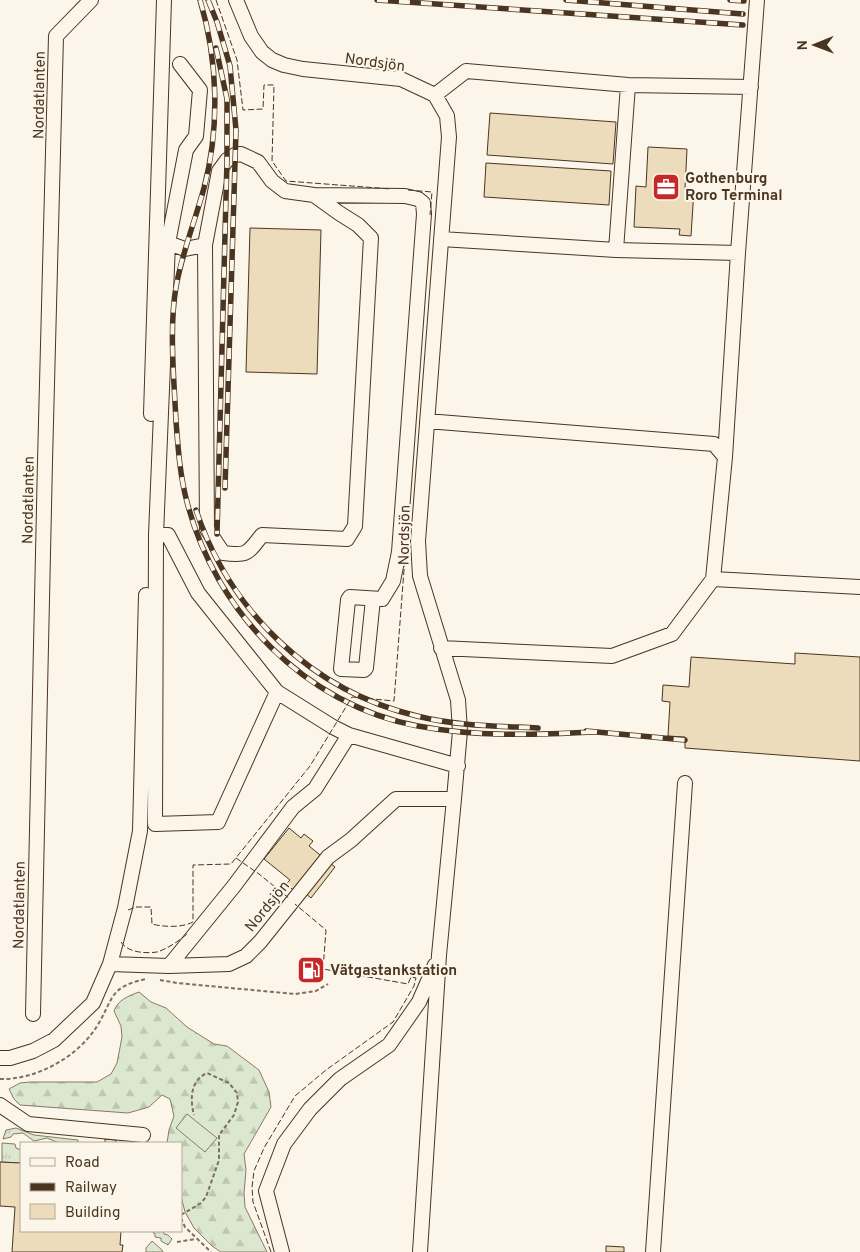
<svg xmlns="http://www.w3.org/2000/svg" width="860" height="1252" font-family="Overpass,sans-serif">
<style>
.grass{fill:url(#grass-tufts);stroke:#887966}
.forest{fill:url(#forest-firs);stroke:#887966}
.pitch{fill:#dce7d0;stroke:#887966}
.building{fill:#ecdcbc;stroke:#4a3520}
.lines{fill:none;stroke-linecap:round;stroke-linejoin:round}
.minor-casing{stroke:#4a3520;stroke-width:16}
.path{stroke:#7f6f5c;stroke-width:2;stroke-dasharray:4 2.5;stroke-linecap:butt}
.minor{stroke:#fbf6e9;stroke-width:14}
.rail-casing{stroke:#4a3520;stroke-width:5.5}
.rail{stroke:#fbf6e9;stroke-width:4;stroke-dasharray:11;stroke-linecap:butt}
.fence{stroke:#4a3520;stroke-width:1;stroke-dasharray:6 2.5;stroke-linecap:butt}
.labels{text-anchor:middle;stroke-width:4;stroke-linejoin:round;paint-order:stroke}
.street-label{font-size:15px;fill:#4a3520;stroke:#fbf6e9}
.poi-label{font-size:15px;font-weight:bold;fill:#4a3520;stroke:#fbf6e9;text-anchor:start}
</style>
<defs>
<pattern id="grass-tufts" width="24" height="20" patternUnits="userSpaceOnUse" patternTransform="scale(1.25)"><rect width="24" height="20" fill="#dce7d0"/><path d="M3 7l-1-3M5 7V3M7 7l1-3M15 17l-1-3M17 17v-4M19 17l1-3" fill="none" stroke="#bec7b2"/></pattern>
<pattern id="forest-firs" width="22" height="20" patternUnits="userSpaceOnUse" patternTransform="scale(1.25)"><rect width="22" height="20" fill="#dce7d0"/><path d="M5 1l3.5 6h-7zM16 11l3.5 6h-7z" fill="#bec7b2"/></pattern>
</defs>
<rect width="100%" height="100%" fill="#fbf6e9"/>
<path class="grass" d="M16,1128l18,7 44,5v3h-19l-12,-5 -13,3 -11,-8 -10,1 -2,3 -8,2 3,-9z
M2,1143l13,1 1,4 5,2v13l-19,-1z
M154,1231h9l1,3 4,1 4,4 -4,6 -7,-4v-3l-6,-1v-3l-2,-1z
M152,1241l10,9 1,2h-17v-4z"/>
<path class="forest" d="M139,992l12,10 15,6 21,19 27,17 13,2 32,24 10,22 2,15 -27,47 2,16 -2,23 1,14 22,45h-46l-9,-6 -18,-18 -9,-16 -4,-16v-53h-14l2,-13 5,-14 -4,-17 -8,-4 -13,12 -21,6 -108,-8 -6,-6 -5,-10 11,-6 10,-1h67l14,-8 6,-11 5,-26 -1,-11 -7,-15c4,-11 14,-15 25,-19z"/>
<path class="pitch" d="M187,1114l30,24 -12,14 -29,-24z"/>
<path class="building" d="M490,113l126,9 -3,42 -126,-9z
M648,147l39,2 -2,40h9l-3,47 -12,-1 1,-6 -46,-2 2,-41 10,1z
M486,163l125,8 -2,34 -125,-8z
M250,228l71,2 -4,144 -71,-2z
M795,653l65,4v104l-175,-13v-11l-17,-1 2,-34 -8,-1 1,-16 26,2 2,-30 104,7z
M289,828l12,10 3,-4 9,7 -4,5 26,21 -24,31 -11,-9 -3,4 -11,-9 4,-4 -26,-21z
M105,1139l11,1v3h-11z
M0,1162l21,1v68h100l-1,14h3l-1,7h-110l3,-45 -15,-1z
M606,1246l18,1v5h-18z"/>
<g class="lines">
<g class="minor-casing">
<path id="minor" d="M180,64l20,26 -4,46 -10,14 -18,93 17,6 20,-4
M628,85l-12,165 122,3
M435,95l31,-24 162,14 123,2
M241,154l17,8 14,19 13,10 29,4 25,18 19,12 13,13 -16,288 -8,13 -85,-4c-15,19 -14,21 -39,18l-16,-24 -2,-284 14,-74 8,-11 8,-5z
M314,195l91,1 13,3 5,4 1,11 -25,338 -6,29 -11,18 -32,-2 -2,3 -7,69 23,1 2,-2 7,-69
M441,239l175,11
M168,243l-12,292 -1,289 63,-2 59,-130 56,35 16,8 -34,54 -22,18 -59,79 -65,80
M151,414l13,-414
M427,421l287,23 11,13 -12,122 147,8
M725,457l13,-204 19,-253
M156,535h12l30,58 79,99
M441,648l171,8 60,-22 41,-55
M349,735l109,31
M110,964l59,2 60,-2 17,-8 14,-14 68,-85 23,-17 45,-41h58l6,-68 -2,-31 -38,-124 -2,-35 31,-404 -2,-21 -12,-21 -34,-16 -98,-10 -19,-4 -12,-5 -10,-8 -11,-16 -15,-36
M33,1014l12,-553 11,-425 35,-36
M0,1058h10l23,-7 21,-11 39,-37 17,-39 15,-56 15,-77 6,-236
M0,1105l28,19 115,11
M282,1252l-16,-61 18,-47 26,-35 30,-30 49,-34 30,-43 16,-37
M420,1252l19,-297 15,-156
M653,1252l32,-469"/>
</g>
<path class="path" d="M160,980l17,3 118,11 21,-3 12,-7
M0,1079c36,1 78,-22 97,-53 17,-27 11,-39 49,-47
M181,1215l20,-12 5,-6 13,-37v-25l15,-20 4,-13 -1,-9 -8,-10 -22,-10c-17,8 -17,26 -13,42
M181,1218l4,9 26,25
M177,1242l19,-3"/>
<use href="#minor" class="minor"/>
<g class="rail-casing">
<path id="rail" d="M200,0c18,60 20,127 4,188 -9,33 -22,65 -28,99 -7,41 -2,92 0,134 2,27 4,55 11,81 28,109 118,203 231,224 58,11 116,9 175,6
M208,0l9,22 13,44 6,64 -11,358
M377,0l366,25
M566,0l177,14
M730,0l14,1
M216,48l11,51v61l-10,374
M196,510c34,102 116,181 221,206 39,10 81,10 121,12
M586,731l99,9"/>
</g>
<use href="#rail" class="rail"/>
<path class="fence" d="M216,0l21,60 6,50 20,-1 1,-24h10l-2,76 14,20 105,8
M408,190l24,2 -2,23
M236,858l23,16 31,25
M128,910l8,-3h15l1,17c11,3 30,4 41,-2v-57l38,-1 79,-98 42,-69 42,4 11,-144
M121,942c6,10 24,12 36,10 10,-3 22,-11 30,-18
M271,1252l-18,-50 -1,-15 2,-16 10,-23 31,-52 31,-26 67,-48 21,-36 2,-8 -5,-1 -3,7 -85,-15 3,-39 -31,-26"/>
</g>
<defs>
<g id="office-square" transform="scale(1.4375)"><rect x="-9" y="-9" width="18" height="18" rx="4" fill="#c62828" stroke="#fbf6e9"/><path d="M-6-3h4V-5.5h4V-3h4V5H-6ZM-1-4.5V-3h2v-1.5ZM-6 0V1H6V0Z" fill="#fff"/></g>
<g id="fuel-square" transform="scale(1.4375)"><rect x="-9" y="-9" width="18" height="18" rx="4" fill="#c62828" stroke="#fbf6e9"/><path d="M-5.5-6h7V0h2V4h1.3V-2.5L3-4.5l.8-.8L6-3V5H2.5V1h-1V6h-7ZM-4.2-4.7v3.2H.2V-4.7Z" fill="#fff"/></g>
</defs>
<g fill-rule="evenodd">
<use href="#office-square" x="666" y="187"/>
<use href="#fuel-square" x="311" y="970"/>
</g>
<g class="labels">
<g class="street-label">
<text transform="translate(375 62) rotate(8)" y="5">Nordsjön</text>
<text transform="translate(39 95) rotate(-89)" y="5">Nordatlanten</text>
<text transform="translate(28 500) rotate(-89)" y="5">Nordatlanten</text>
<text transform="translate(404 535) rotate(-89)" y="5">Nordsjön</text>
<text transform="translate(19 905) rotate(-89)" y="5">Nordatlanten</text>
<text transform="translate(267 906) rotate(-51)" y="5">Nordsjön</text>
</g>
<g class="poi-label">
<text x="685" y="183">Gothenburg<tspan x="685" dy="17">Roro Terminal</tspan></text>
<text x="330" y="975">Vätgastankstation</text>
</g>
</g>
<rect x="20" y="1142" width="162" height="90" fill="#fbf6e9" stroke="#b4a999"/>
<rect x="30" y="1158" width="25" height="8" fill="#fbf6e9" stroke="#b4a999"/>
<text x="65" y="1167" font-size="15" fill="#4a3520">Road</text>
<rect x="30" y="1183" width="25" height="8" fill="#4a3520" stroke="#b4a999"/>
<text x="65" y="1192" font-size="15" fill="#4a3520">Railway</text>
<rect x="30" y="1204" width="25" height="15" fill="#ecdcbc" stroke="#b4a999"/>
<text x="65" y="1217" font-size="15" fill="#4a3520">Building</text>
<g transform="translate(815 45) rotate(269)" stroke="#fbf6e9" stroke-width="4" paint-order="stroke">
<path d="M0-4L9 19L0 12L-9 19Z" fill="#4a3520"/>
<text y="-8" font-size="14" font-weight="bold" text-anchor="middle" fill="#4a3520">N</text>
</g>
</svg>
